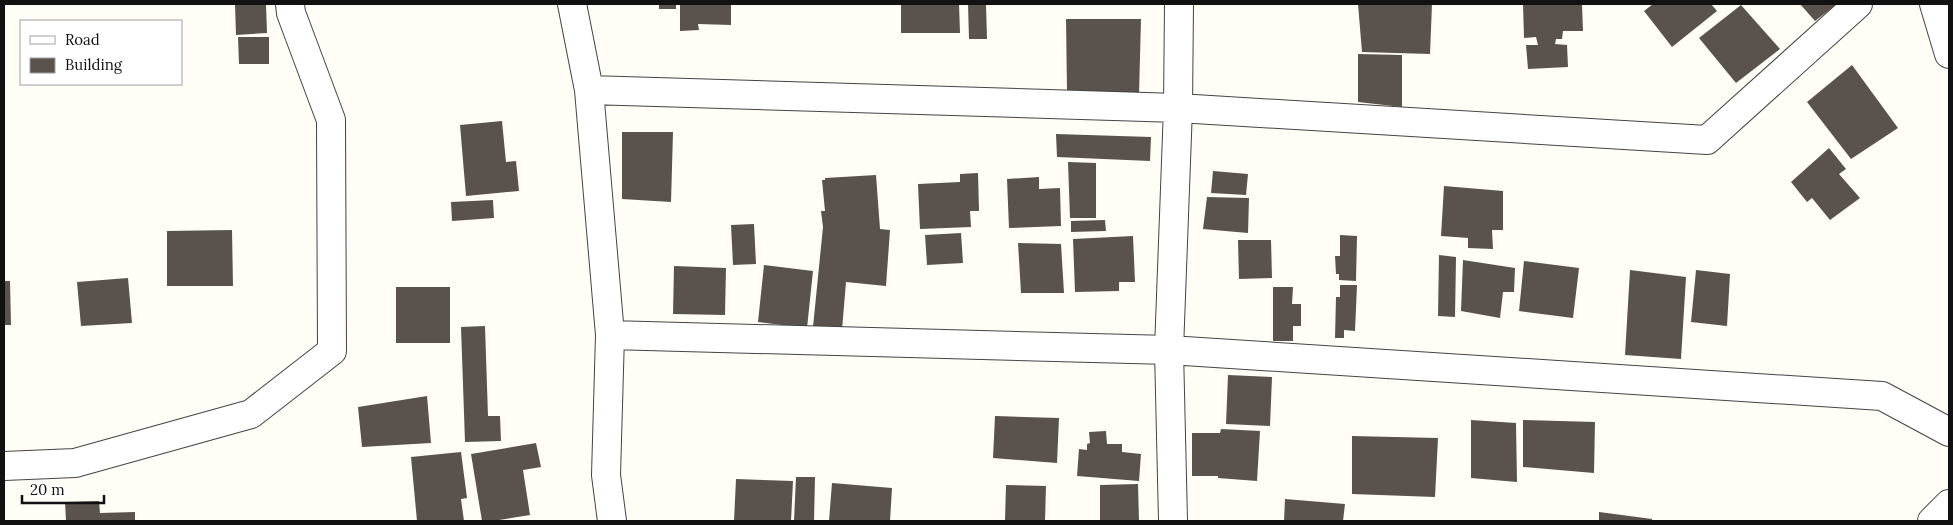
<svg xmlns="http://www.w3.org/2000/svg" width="1953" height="525" font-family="Lora,serif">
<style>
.building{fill:#5a524d}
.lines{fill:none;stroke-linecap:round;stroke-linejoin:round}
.street-casing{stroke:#444;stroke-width:30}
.street{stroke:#fff;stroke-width:28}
</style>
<rect width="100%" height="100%" fill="#fffdf5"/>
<path class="building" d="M266,4l1,29 -31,2 -1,-30z
M659,4h17v5h-17z
M680,4h51v21l-33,-1 1,6 -19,1z
M901,4h58l1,29h-59z
M968,4h18l1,35h-18z
M1358,4h74l-2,50 -68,-2z
M1523,4h59l1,27h-20l-1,8h-6l-1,5 12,1 1,22 -40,2 -2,-24h12l-2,-8 -12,1z
M1653,4h58l6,7 -45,36 -28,-36z
M1800,4h37l-22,17z
M1741,5l39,44 -44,34 -37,-45z
M1066,19h75l-2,76 -72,-3z
M238,37h31v27h-30z
M1358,54l44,1v52l-44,-5z
M1852,65l46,63 -47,31 -44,-57z
M502,121l4,41 10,-1 3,30 -53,5 -6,-71z
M622,132h51l-2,70 -49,-3z
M1056,134l95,3 -1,24 -93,-4z
M1829,148l17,21 -7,5 21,24 -30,22 -18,-22 -5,4 -16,-20z
M1068,162l28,1v55h-26z
M1213,171l35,3 -2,21 -35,-2z
M978,173l1,38h-9l1,16 -51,2 -2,-45 42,-2v-8z
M876,175l4,54 10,1 -4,56 -40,-4 -4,48 -29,-3 10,-100 -2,-16h4l-3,-31h3v-2z
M1039,177v12l21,-1 1,38 -52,2 -2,-49z
M1444,186l59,5v39h-11l1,19 -25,-1v-10l-27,-2z
M1207,197l42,1 -1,35 -45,-4z
M493,200l1,18 -42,3 -1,-19z
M1105,220l1,11 -35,1v-11z
M754,224l2,40 -23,1 -2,-40z
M232,230l1,56h-66v-55z
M961,233l2,30 -36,2 -2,-30z
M1340,235l17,1 -1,45 -17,-1v-6h-3l-1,-18h5z
M1133,236l2,46h-16v9l-44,1 -2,-53z
M1238,240h33l1,38 -33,1z
M1018,243l43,1 3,49h-43z
M1439,255l17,2 -1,60 -17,-1z
M1463,260l52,8 -1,24h-11l-3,26 -39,-7z
M1524,261l55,7 -6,50 -54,-7z
M764,265l49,6 -6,57 -49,-6z
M674,266l52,2 -1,47 -52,-1z
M1630,270l56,7 -5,82 -56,-4z
M1696,270l34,4 -3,52 -36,-4z
M128,278l4,45 -51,3 -4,-44z
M4,281h6l1,44h-7z
M1340,285h17l-2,46 -11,-1v8h-9l1,-41h4z
M396,287h54v56h-54z
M1273,287h20l-1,17h9v22h-8v15h-20z
M485,326l3,90h12l1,25 -36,1 -4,-115z
M1228,375l44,2 -2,49 -44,-2z
M427,396l4,47 -69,4 -4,-40z
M995,416l64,2 -2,45 -64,-5z
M1471,420l45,3 1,59 -46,-4z
M1523,420l72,2 -1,51 -71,-6z
M1221,429l39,2 -3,50 -39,-3v-2h-26v-43h28z
M1106,431l1,13h15v8l19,2 -2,27 -62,-5 2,-27 8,1v-6l3,-1 -1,-11z
M1352,436l86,2 -3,59 -83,-3z
M536,443l5,24 -18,3 7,45 -37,6h-11l-11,-67z
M461,452l6,46 -6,1 3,22h-47l-6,-64z
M796,477h19l-1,44h-20z
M736,479l57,2 -2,40h-57z
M832,483l60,5 -2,33h-61z
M1138,484l1,37h-39v-36z
M1006,485l40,1 -1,35h-40z
M1285,499l60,5 -2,17h-59z
M99,501l1,12 35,-1v9h-69l-1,-19z
M1599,512l53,7v2h-53z"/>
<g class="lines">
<g class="street-casing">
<path id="street" d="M572,4l17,86 21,245 -4,140 6,46
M1934,4l15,50
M589,90l589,18 529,32 151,-136
M610,335l559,15 713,46 67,36
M4,466l71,-3 176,-49 81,-63 -1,-231 -40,-107 -1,-9
M1173,521l-4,-171 9,-242 1,-104
M1932,521l17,-17"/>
</g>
<use href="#street" class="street"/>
</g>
<rect width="1953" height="525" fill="none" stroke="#111111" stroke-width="10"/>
<rect x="20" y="20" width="162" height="65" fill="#ffffff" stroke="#a0a0a0"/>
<rect x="30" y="36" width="25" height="8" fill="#ffffff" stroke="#a0a0a0"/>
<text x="65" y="45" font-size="15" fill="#111111">Road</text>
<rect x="30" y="58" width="25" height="15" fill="#5a524d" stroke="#a0a0a0"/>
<text x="65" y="70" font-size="15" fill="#111111">Building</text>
<path d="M22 495v8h82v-8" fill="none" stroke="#111111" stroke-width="2.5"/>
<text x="30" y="495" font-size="15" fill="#111111" stroke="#ffffff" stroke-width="4" paint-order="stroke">20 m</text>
</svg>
